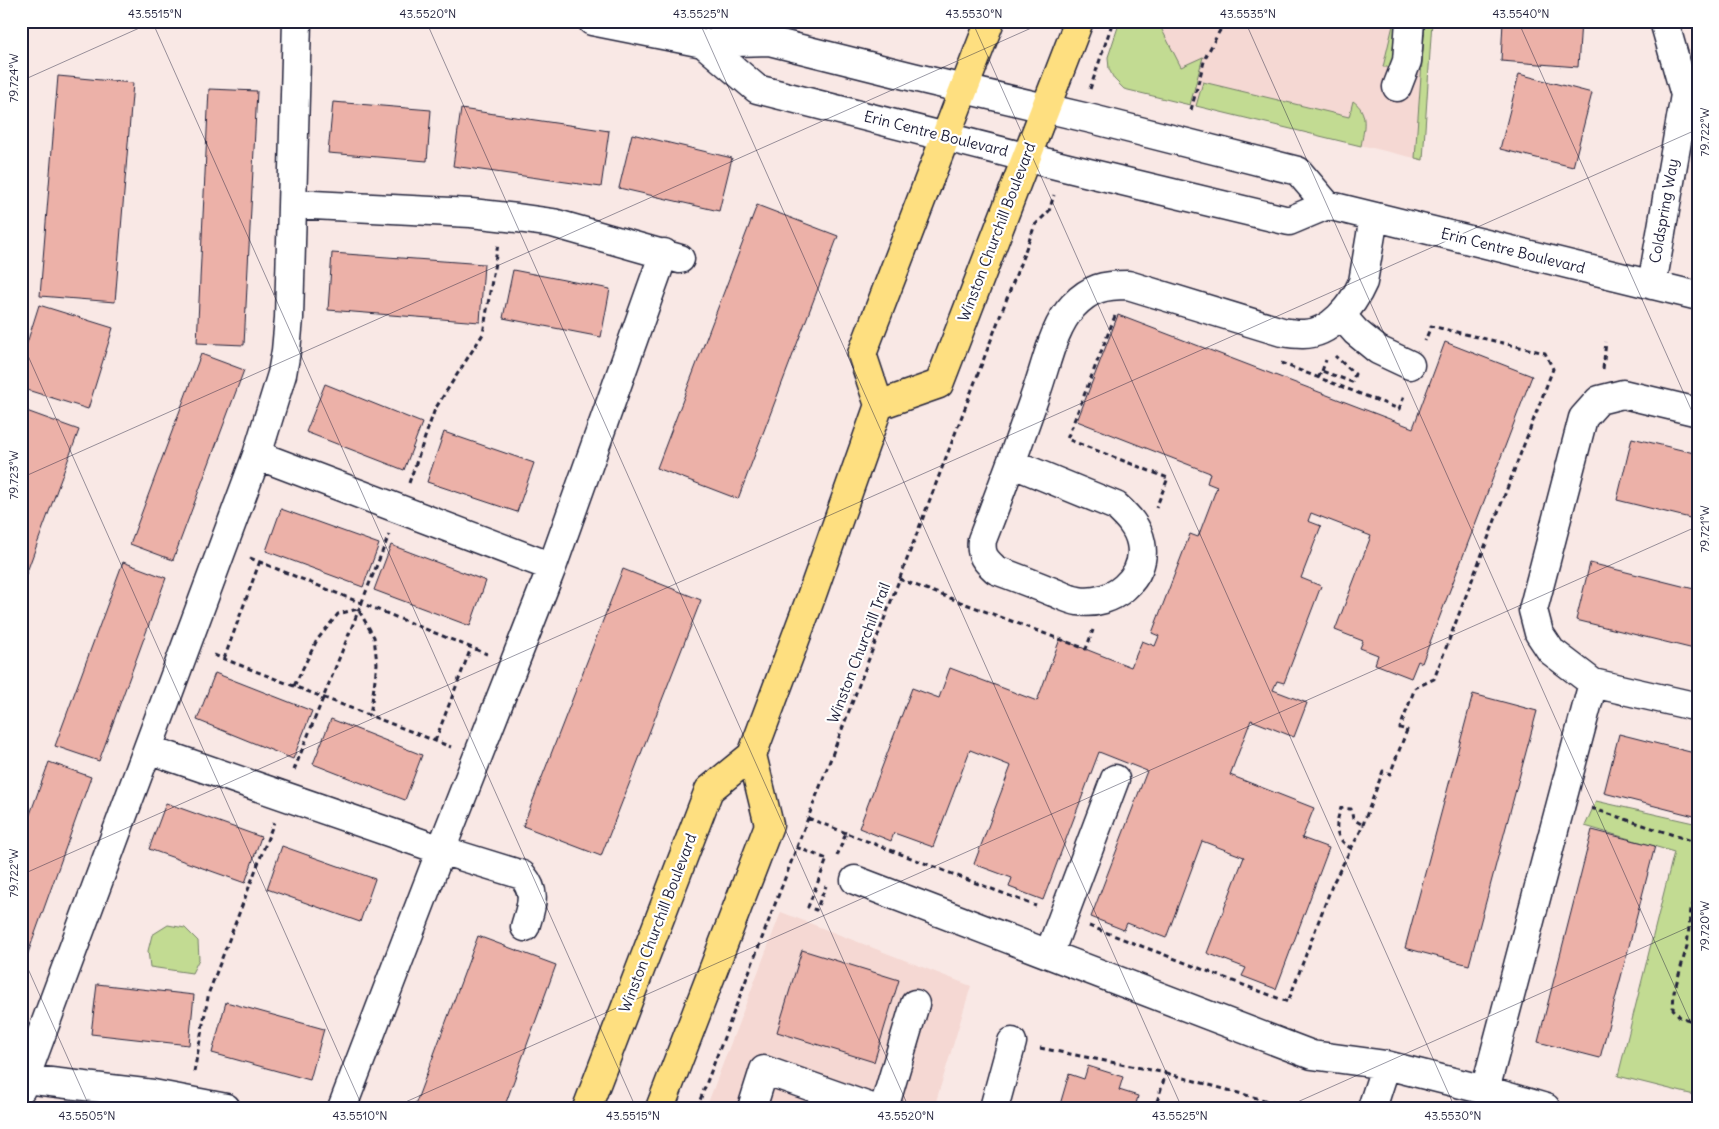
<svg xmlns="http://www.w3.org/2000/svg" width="1719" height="1129" font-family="Delius,sans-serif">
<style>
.built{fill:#f5d8d3}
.green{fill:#c2db92;stroke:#727e66}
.building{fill:#ecb1a8;stroke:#22223b}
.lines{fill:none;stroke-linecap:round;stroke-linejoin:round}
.minor-casing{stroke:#22223b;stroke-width:31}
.major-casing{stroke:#22223b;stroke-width:31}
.path{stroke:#22223b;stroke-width:3;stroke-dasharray:5 4;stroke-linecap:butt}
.minor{stroke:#fff;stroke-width:28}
.major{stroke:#fedf80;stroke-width:28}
.ticks{fill:none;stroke:#22223b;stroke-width:1;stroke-opacity:0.45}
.labels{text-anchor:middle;stroke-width:4.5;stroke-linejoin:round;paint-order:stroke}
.street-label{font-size:15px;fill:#22223b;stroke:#fff}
.neatline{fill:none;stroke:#22223b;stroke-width:2}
.ticks-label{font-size:12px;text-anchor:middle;fill:#22223b}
</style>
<rect width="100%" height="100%" fill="#f9e8e5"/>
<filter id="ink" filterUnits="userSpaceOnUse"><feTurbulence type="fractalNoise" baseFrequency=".02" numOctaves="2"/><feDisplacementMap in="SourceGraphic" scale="10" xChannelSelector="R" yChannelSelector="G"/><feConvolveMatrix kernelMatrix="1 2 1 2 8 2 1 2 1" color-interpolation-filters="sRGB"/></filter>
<g filter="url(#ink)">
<path class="built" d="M1120,21h312l-9,139 -299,-71 -10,-10 -5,-10 -1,-12z
M781,912l190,74 -37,122h-228z"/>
<path class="green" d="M1120,21h49l-9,5 21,41 22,-10 -13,48 -66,-16 -10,-10 -5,-10 -1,-12z
M1394,21l3,1 -3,41 -4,4h-7z
M1425,21h7l-9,139 -8,-2z
M1203,82l146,35 4,-16c16,11 11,28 8,45l-165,-40z
M1596,801l102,23v272l-80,-20 56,-224 -89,-26z
M168,925l17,3 13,13 1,18 -7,14 -42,-6 -2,-16 4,-16z"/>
<path class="building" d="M1294,21h24l-6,5z
M1503,21h78l-3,46 -77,-6z
M1519,74l73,19 -19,74 -73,-18z
M58,76l75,7 -18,219 -75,-6z
M209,89l48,2 -13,254 -47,-2z
M333,102l98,8 -4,51 -99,-8z
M461,109l148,22 -8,56 -148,-21z
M632,134l100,24 -13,53 -100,-23z
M757,205l81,31 -100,263 -81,-31z
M332,253l152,11 -4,58 -152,-12z
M513,270l97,19 -9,48 -98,-19z
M39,305l74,23 -25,81 -67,-21v-26z
M1118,315l295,113 32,-86 87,34 -110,287 -4,-2 -7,17 -36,-14 3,-9 -18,-7 3,-7 -28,-11 36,-94 -60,-23 -3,8 13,5 -20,52 20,8 -37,97 -7,-2 -4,9 34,13 -13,34 -43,-17 -21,55 84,33 -12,30 27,10 -53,141 -34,-13 4,-8 -39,-15 37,-96 -42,-16 -36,97 -39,-15 -3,7 -33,-13 56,-146 -48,-19 -56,148 -34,-13 3,-9 -38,-14 37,-98 -41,-16 -37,97 -39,-14 -3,8 -32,-13 53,-140 27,10 11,-30 87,33 23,-62 71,28 11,-26 13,5 4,-10 -7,-3 38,-99 8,3 19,-50 -10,-4 3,-10 -133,-52z
M201,354l43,16 -71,190 -43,-16z
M325,384l97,39 -18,47 -98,-38z
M21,409l58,21 -58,158z
M444,432l90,31 -17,49 -90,-30z
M1632,438l66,16v66l-81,-20z
M281,509l98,35 -16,43 -97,-36z
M391,545l95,36 -16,45 -96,-36z
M123,562l43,16 -67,183 -44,-15z
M1590,563l108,27v60l-122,-30z
M623,569l78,31 -100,256 -78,-30z
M215,673l97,38 -19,48 -96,-39z
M1473,694l64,17 -68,254 -64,-17z
M331,719l91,36 -17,45 -92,-36z
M1619,734l79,20v63l-94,-24z
M49,762l42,15 -68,190 -2,-1v-127z
M166,803l95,34 -16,46 -96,-34z
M1592,830l63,16 -55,212 -62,-16z
M282,846l93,33 -15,43 -93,-33z
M478,936l78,29 -52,143h-90z
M802,950l97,30 -25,82 -97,-30z
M97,984l97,11 -5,50 -98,-11z
M226,1002l98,27 -14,51 -98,-27z
M1088,1066l35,11 -4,13 19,6 -3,12h-76l10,-34 15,5z
M1250,1102l19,6h-21z"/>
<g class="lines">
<g class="minor-casing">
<path id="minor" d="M592,21l111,22 66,-2 144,36 179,42 206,52 29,34 371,91
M703,43l54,46 307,78 225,54 38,-16
M1397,87l10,-26 3,-40
M293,204l178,9 46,5 36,5 127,36
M1652,285l33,-190 -21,-74
M1341,315l15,17 22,18 32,15
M1698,412l-75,-18 -24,6 -16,18 -50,192 6,23 12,18 42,32 105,24
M257,455l295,112
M1011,463l105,43c11,10 22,21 25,37 7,35 -30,64 -63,58 -8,-1 -17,-6 -25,-9 -19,-8 -38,-15 -57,-22 -11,-10 -16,-15 -14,-30 19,-49 37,-98 54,-147 10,-27 17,-66 37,-87 17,-18 31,-21 55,-21l154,47c6,1 13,2 20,2 28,1 51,-29 61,-52l11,-65
M148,749l293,101 81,25c16,19 9,31 3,52
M855,880l457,175 74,10 99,25 61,18
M1049,954l66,-175
M25,1079l128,15 73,14
M21,1089l236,-634 25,-81 4,-23 3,-33 8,-297
M1485,1090l108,-407
M342,1108l99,-258 111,-283 112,-314
M752,1108l12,-38 108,38
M884,1108l31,-104
M994,1108l18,-66
M1372,1108l14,-43"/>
</g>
<g class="major-casing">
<path id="major" d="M879,405l60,-21 140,-363
M587,1108l122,-318 43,-35 59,-158 68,-192 -17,-51 128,-333
M660,1108l109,-283 -17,-70"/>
</g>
<path class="path" d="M1090,89l23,-68
M1191,110l14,-52 20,-37
M1115,316l-48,123 101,39 -12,30
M1281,363l118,46 6,-16
M1603,369l3,-27
M1322,371l4,-11
M1318,378l4,-7 30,11 3,-8 -20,-18
M409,483l26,-74 48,-75 15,-90
M250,558l237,96
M899,579l187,70 7,-19
M214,655l237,92
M224,659l36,-98
M294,686l23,-46 21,-26 20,-5 16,28 3,27 -7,52
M435,741l36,-93
M294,770l95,-235
M1591,808l107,35
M808,818l38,15
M796,847l31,12 -19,48 8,3 10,-24
M1352,849c-19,-12 -17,-23 -11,-41l10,1 2,10 10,6
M837,856l9,-23 190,73
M1698,893l-7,16 -4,37 -13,46 -1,17 7,8 18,6
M1089,926l199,76 45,-119 28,-53 22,-59 7,3 17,-44 -7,-2 15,-40 19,-9 119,-310 -8,-16 -114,-27 -6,15
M1040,1048l126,25 -11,35
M194,1072l15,-80 65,-170
M1166,1073l127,35
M697,1108l338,-883 14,-14 5,-16"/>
<use href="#minor" class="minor"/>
<use href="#major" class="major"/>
</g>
</g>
<path class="ticks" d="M152,21l484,1087M426,21l483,1087M699,21l483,1087M972,21l483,1087M1245,21l453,1018M1518,21l180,404M21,81l134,-60M21,340l342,768M21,478l1026,-457M21,875l1677,-746M21,953l69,155M392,1108l1306,-582M1284,1108l414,-185"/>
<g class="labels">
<g class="street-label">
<text transform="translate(936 134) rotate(14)" y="5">Erin Centre Boulevard</text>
<text transform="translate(1664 211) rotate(-80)" y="5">Coldspring Way</text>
<text transform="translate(997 232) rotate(-69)" y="5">Winston Churchill Boulevard</text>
<text transform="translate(1513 251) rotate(14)" y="5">Erin Centre Boulevard</text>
<text transform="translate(859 653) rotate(-69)" y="5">Winston Churchill Trail</text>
<text transform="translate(658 923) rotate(-69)" y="5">Winston Churchill Boulevard</text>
</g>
</g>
<rect width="1719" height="1129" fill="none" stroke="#fff" stroke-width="55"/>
<rect x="28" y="28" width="1664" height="1074" class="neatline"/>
<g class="ticks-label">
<text x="155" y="18">43.5515°N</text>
<text x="428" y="18">43.5520°N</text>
<text x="701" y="18">43.5525°N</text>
<text x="974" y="18">43.5530°N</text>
<text x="1248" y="18">43.5535°N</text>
<text x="1521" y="18">43.5540°N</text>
<text transform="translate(14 78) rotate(-90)" y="4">79.724°W</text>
<text transform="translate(1705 132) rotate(-90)" y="4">79.722°W</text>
<text transform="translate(14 475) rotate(-90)" y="4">79.723°W</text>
<text transform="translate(1705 529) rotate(-90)" y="4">79.721°W</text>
<text transform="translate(14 873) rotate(-90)" y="4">79.722°W</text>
<text transform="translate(1705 926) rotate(-90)" y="4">79.720°W</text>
<text x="87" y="1120">43.5505°N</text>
<text x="360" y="1120">43.5510°N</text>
<text x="633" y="1120">43.5515°N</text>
<text x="906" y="1120">43.5520°N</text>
<text x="1180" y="1120">43.5525°N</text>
<text x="1453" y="1120">43.5530°N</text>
</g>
</svg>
